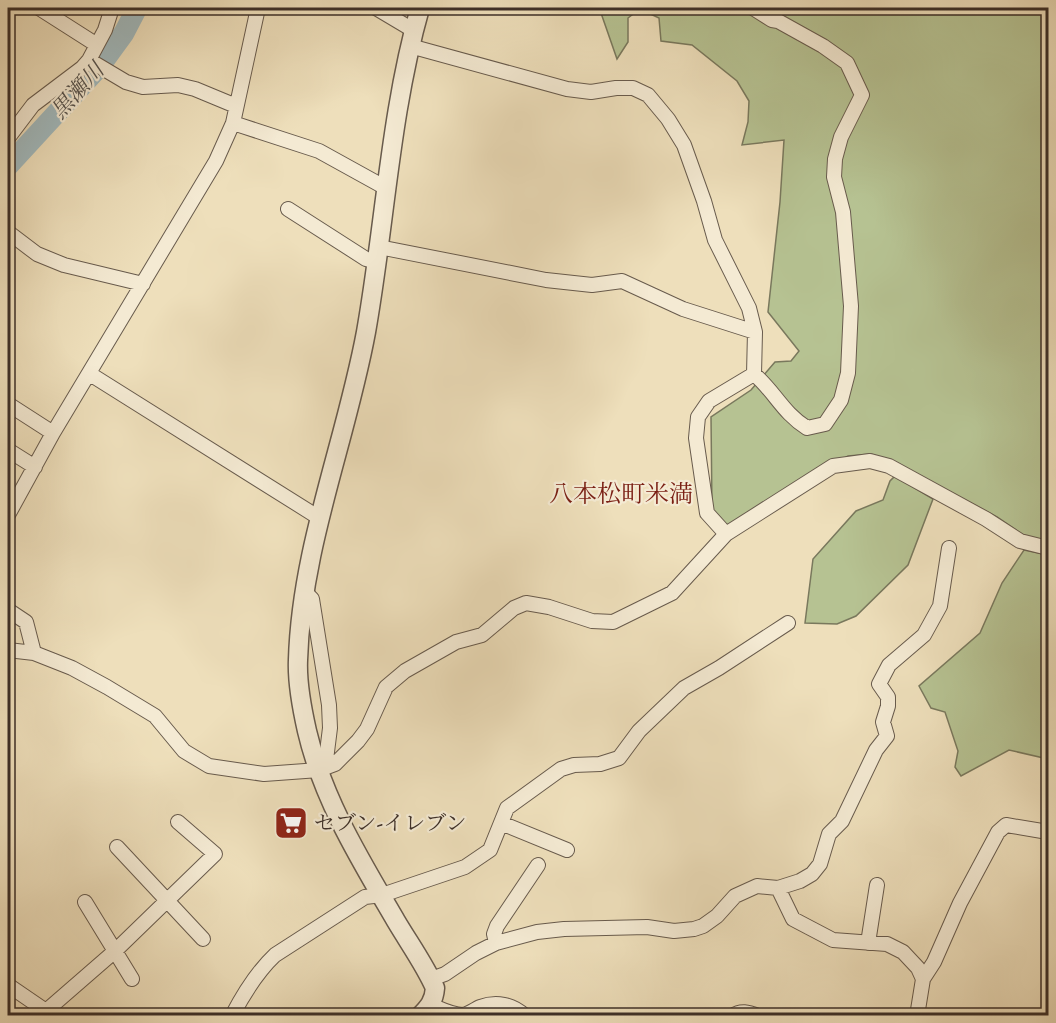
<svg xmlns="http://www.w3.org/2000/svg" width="1056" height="1023" font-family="'Sorts Mill Goudy','Noto Serif JP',serif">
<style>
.green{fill:#b6c292;stroke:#79785d;stroke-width:1.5}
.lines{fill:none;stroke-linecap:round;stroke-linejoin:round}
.river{stroke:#a1b9bd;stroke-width:21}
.minor-casing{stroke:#685b4d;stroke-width:16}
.tertiary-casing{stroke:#685b4d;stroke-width:21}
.minor{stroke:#f4ead3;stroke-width:14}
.tertiary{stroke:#f4ead3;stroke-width:18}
.labels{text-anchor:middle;stroke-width:4.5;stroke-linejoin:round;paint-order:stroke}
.poi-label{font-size:21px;fill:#3c2f28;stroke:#f4ead3;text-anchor:start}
.water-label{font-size:22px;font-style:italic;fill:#55524d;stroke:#f4ead3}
.quarter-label{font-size:24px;fill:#7a1f14;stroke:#f4ead3}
</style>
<rect width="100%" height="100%" fill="#eedfbb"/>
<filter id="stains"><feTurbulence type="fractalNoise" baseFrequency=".00333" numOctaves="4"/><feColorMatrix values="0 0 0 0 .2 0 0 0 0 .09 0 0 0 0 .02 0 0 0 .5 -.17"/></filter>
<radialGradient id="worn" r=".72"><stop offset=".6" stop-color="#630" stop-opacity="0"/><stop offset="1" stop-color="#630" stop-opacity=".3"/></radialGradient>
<path class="green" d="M604,8h444v535l-20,-5 -31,-21 -101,-54 -25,-9 -23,2 -121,70 -15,-16 -1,-93 40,-27 24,-28 16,-1 8,-10 -31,-39 12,-110 4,-62 -42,5 6,-23 1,-21 -12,-20 -45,-36 -31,-4 -2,-23 -19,-9 -12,9v24l-11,17 -16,-46z
M895,476l38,23 -25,66 -52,51 -19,8 -32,-1 8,-64 43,-48 27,-11 7,-19z
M1024,550l24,5v204l-39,-9 -48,26 -6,-9 3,-16 -13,-39 -14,-4 -12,-22 61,-53 22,-50z"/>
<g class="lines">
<path class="river" d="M8,166l92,-100 24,-33 13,-25"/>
<g class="minor-casing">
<path id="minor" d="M39,8l58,37
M376,8l37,22
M753,8l19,12 6,1 45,25 24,17 15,32 -21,42 -6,22 -1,18 9,35 8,94 -3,67 -7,27 -16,24 -18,4c-24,-15 -32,-36 -53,-54
M410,46l157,43 24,3 25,-4h17l15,7 20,24 16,26 20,56 11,39 34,68 6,24 -1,42
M89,60l37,22 17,5 35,-2 17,4 41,17
M233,123l86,28 67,37
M8,138l25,-33 49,-37 7,-8 16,-30 7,-22
M288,209l78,50 11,3
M8,232l29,22 27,11 79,19
M379,247l167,33 46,5 30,-4 61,28 72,23
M90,374l231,145
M8,404l45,29
M8,450l27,17
M8,515l45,-82 163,-272 17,-38 25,-115
M726,534l107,-68 37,-5 19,5 97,53 34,22 28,7
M305,592l7,7 17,106 1,23 -5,40
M8,610l18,12 8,31
M8,650l26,3 38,15 35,19 48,29 29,35 25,15 55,8 55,-4 16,-6 23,-23 9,-12 19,-42 19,-16 51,-29 26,-7 32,-27 12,-5 23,4 43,14 21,1 59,-29 54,-59 -19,-21 -11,-75 2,-21 11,-16 45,-27
M501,823l66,27
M117,847l86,92
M778,888l15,31 40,21 54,4 16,8 15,16 5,11
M85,902l47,77
M496,943l-2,-9 3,-8 41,-61
M868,943l9,-58
M431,979l14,-5 31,-21 20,-10 41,-11 27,-3 83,-2 27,4 20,-2 9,-3 14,-10 18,-20 22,-10 21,2 22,-7 12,-7 8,-10 9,-30 13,-13 34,-71 11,-14 -4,-14 5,-16v-9l-9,-13 10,-19 35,-30 16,-29 9,-58
M8,985l38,26 1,5
M431,1005c10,4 20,10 32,10 6,-1 11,-5 17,-8 16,-6 32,-3 45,9
M46,1011l69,-60 100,-97 -37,-32
M232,1016c12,-23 25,-44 43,-61l90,-58 17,-2 83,-28 25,-17 17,-42 54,-39 13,-4 26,-1 19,-6 20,-27 45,-43 35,-20 69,-45
M732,1016c9,-6 16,-4 26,0
M917,1016l6,-37 11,-17 26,-59 38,-71 8,-7 42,7"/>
</g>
<g class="tertiary-casing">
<path id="tertiary" d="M420,1016c9,-9 14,-15 15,-28 -10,-23 -26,-45 -39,-67 -35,-60 -73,-121 -89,-190 -5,-22 -10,-49 -9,-71 3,-112 48,-219 68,-328 19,-107 24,-219 54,-324"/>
</g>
<use href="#minor" class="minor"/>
<use href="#tertiary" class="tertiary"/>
</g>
<defs>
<g id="supermarket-square" transform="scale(1.725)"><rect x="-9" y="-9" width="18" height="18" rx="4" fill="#8f2418" stroke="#f4ead3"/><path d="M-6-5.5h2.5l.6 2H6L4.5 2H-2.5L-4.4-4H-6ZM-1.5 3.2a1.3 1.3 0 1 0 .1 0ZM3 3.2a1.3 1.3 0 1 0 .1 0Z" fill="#fff"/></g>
</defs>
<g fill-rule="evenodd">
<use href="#supermarket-square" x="291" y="823"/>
</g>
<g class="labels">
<g class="poi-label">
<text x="314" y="830">セブン-イレブン</text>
</g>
<g class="water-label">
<text transform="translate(77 90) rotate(-48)" y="8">黒瀬川</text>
</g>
<g class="quarter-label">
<text x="621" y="502">八本松町米満</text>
</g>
</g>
<rect width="1056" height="1023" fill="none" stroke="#eedfbb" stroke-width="30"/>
<rect x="9" y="9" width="1038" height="1005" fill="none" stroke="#3c2f28" stroke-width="3"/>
<rect x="15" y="15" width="1026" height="993" fill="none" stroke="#3c2f28" stroke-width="1.5"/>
<rect width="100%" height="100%" filter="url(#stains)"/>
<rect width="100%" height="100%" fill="url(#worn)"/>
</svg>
